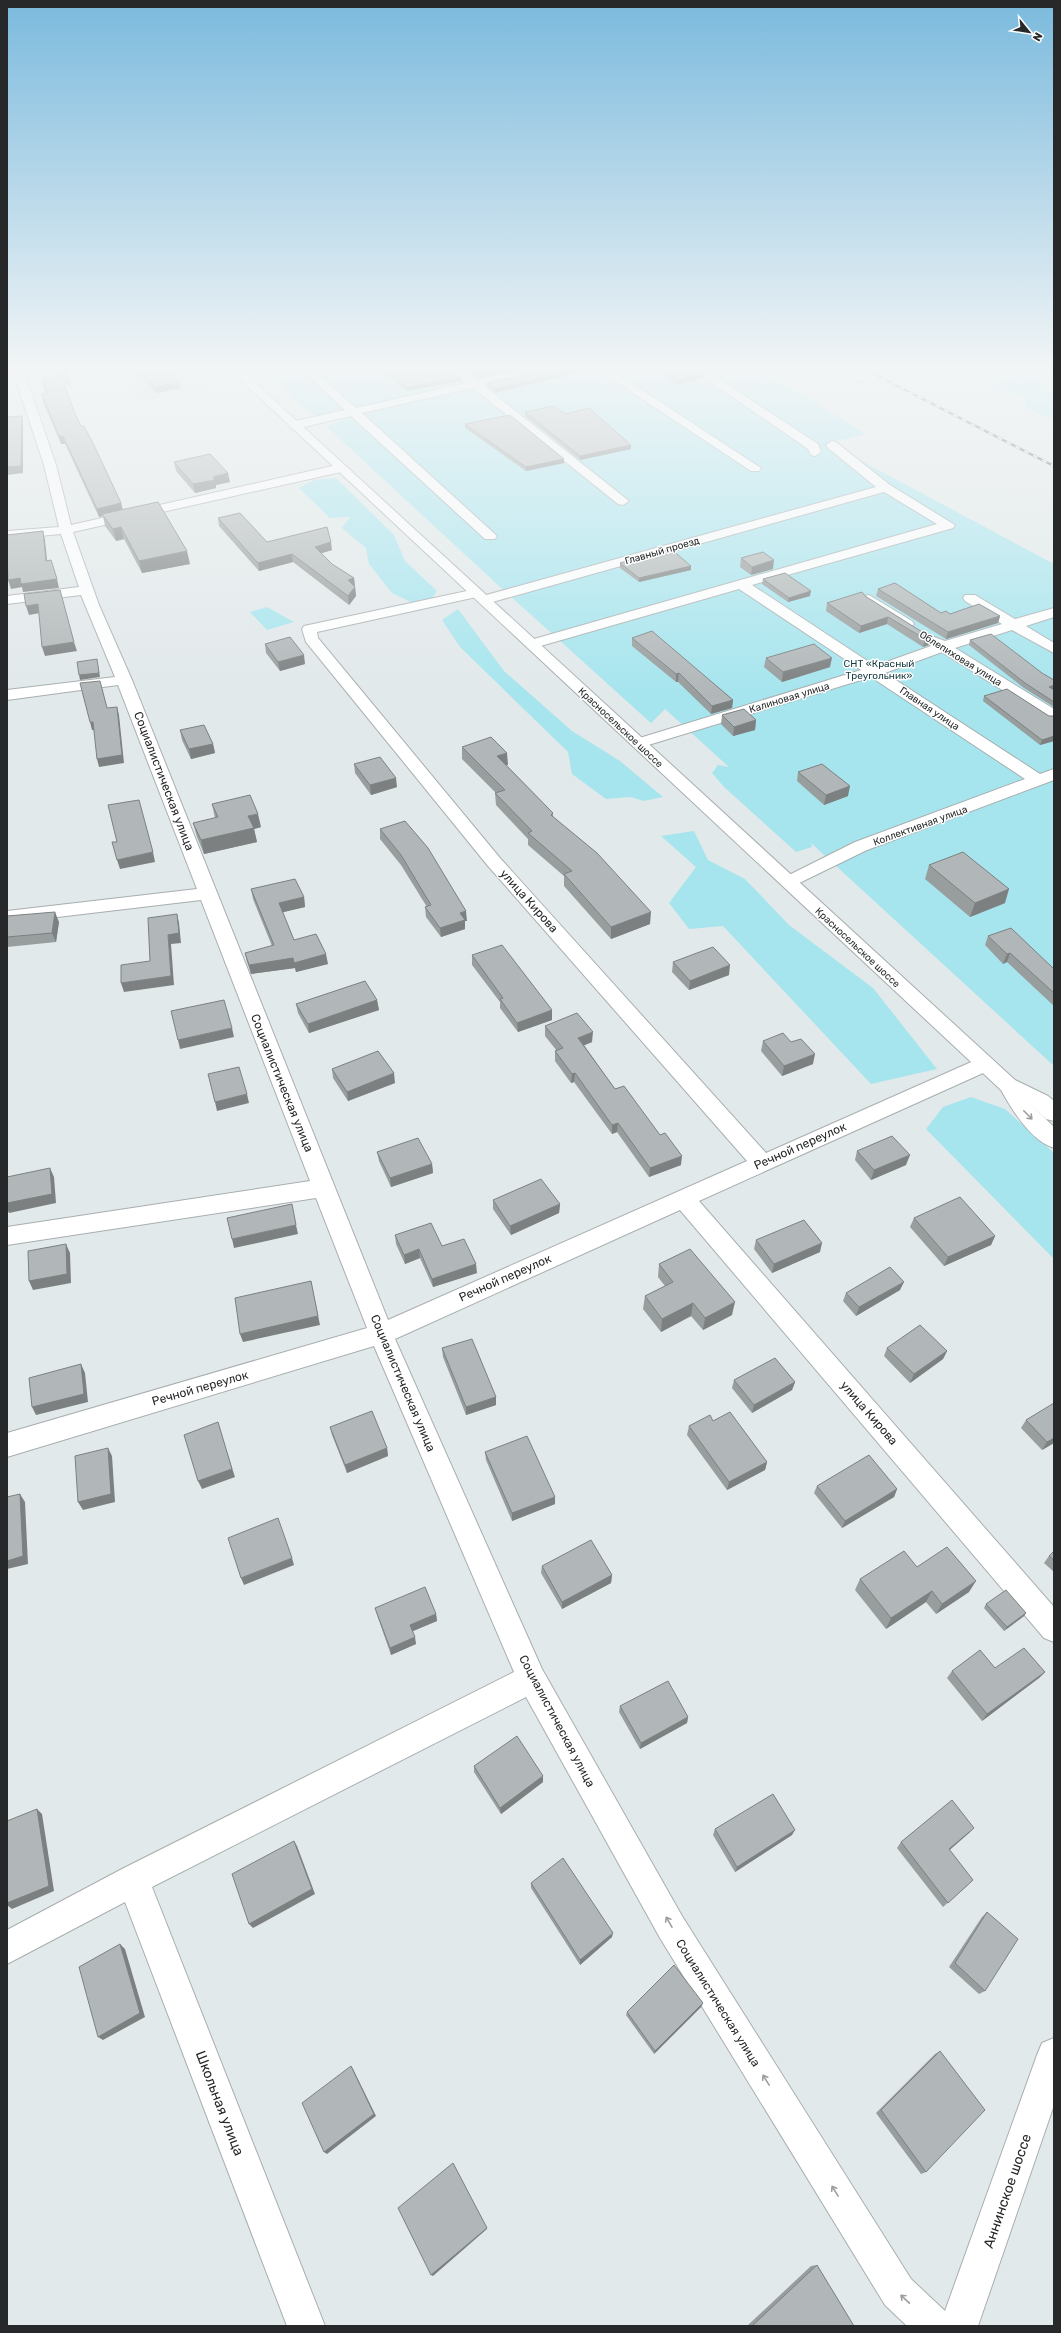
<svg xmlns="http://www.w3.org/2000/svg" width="1061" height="2333" font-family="Rubik,sans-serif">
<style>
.built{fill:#cddcde}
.green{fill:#a6e5ee}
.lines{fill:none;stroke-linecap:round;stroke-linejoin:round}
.minor-casing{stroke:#a8aeaf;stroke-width:2}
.highway-casing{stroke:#a8aeaf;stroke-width:2}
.minor{fill:#fff;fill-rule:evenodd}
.highway{fill:#fff;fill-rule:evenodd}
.rail-casing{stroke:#5c5f60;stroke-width:2.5}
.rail{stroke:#fff;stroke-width:1.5;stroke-dasharray:5;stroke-linecap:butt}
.wall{fill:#989d9e}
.shaded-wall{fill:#7c8081}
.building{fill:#b1b7b8;stroke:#7c8081}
.oneway{stroke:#9d9e9f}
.labels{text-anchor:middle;stroke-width:3;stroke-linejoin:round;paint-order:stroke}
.far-street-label{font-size:10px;fill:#262829;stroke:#fff}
.far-park-label{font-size:10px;fill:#15393e;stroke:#fff}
.street-label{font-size:12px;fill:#262829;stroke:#fff}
.near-street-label{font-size:14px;fill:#262829;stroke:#fff}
</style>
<rect width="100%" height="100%" fill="#e2e9ea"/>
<path class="built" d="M115,369h88l9,10 -3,8 -71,14z"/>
<path class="green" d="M262,369h498l106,65 -38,9 226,121v502l-243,-223 1,4 -16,5 -72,-65 -12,-14 6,-8 11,2 -64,-58 -14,14 -152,-137 -173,-160 22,-8 -9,-9 -13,6h-14z
M978,369h54l17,21 5,3v26l-28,-11 -1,-10 -30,-11 -9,-12z
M336,478l58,57 11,26 32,30 -4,6 -18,7 -23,-11 -23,-29 -3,-16 -24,-20 8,-11 -20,1 -31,-30 15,-8z
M267,607l27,15 -27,8 -17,-18z
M458,609l46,62 68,60 48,30 43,36 -19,4 -14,-4 -24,2 -34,-25 -4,-22 -108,-105 -18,-27z
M694,831l14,29 37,19 44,46 84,63 64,81 -66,15 -148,-158 -34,3 -20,-26 27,-36 -35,-31z
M971,1097l34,12 49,44v106l-128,-130 17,-22z"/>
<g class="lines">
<g class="minor-casing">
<path id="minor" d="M12,369h11l33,96 15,60 270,-61 6,4 -6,4 -268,60 26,73 33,75 256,640 359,-159 -259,-295 -182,-224 -4,-13 2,-3 172,-37 5,1 2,3 -2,3 -164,36 1,6 182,220 266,295 212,-94 7,-2 7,2 3,5 -3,5 -293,132 355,406v35l-10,-4 -364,-428 -285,129 147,330 140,247 229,363 34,32 92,-256 5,-12 12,-5v67l-76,221h-71l-22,-21 -225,-367 -134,-241 -374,190 173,439h-38l-162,-424 -118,62v-34l115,-61 392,-197 -140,-326 -367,111v-24l360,-105 -51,-130 -309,47v-18l303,-46 -109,-281 -194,23v-12l190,-22 -79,-204 -111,15v-10l108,-13 -34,-82 -74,9v-8l72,-9 -18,-53 -54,5v-8l52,-4 -15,-62z
M301,369h11l44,39 110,-25 -15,-14h11l15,11 52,-11h18l-1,2 -62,15 145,115 -6,4 -5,-1 -145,-116 -111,25 135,123 -2,3h-10l-134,-123 -56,13 -4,-1 -2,-3 2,-3 54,-12z
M597,369h13l151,99 -2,3h-8z
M692,369h12l114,75 3,8 -6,4 -4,-1 -3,-6z
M835,369h14l17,10 -6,3z
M832,441l4,1 54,43 65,40 -2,3 -201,57 123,81 56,-20 -4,-5 2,-3 5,-1 11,4 57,-17 -37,-23 -2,-3 2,-3h10l40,24 39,-11v9l-28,9 28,17v10l-42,-23 -57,18 99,61v12l-6,-2 -106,-67 -57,21 155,101 14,-5v11l-187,70 -78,38 -6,-2 -3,-4 3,-4 72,-36 170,-63 -154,-102 -226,69h-12l-2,-3 2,-3 228,-70 -122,-81 -202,58 -5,1 -7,-4 2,-3 410,-117 -53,-32 -395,111 -5,1 -7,-4 2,-3 397,-110 -48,-39 -2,-3z
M869,595l43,26 2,3 -2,3h-10l-38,-25 -2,-3 2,-3z"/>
</g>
<g class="highway-casing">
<path id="highway" d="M229,369h11l775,711 33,16 6,5v20l-8,-2 -15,-14 23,22v21c-23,-7 -42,-38 -53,-58z"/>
</g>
<use href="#minor" class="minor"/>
<use href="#highway" class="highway"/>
<g class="rail-casing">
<path id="rail" d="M864,369l190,97"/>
</g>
<use href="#rail" class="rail"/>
</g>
<path class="wall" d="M54,369h12l6,20 -10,-11 12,34 7,14 40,77 2,7 67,54 -48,9 -18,-34 -8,2 -11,-15 -2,-10 -4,1 -34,-73h-4l-18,-42 -1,-8 4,-1 -3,-6 -1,-8 19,-3z
M134,369h33l13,19 -24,5z
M382,369h70l9,8v4l-54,10 -24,-19z
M464,369h60l-47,9z
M653,369h40l10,5v4l-26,7z
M589,370l-94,23 -8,-6v-4z
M525,412l41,2 65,35 -51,11 -55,-44z
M465,424l99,39 -38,8 -61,-43z
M174,462l56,20 -14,3v3l-21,5 -19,-22z
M218,518l49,24 65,8 -11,3 11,11 22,14 2,18 -7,9 -56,-43 -34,9 -40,-45z
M741,558l32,11 -22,6 -11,-8z
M620,563l71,3v4l-52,12 -19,-14z
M763,579l47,17 -22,6 -26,-18z
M878,589l63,24 9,1 50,2 -2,7 -52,16 -70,-43z
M865,596l65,41 -1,8 -6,2 -36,-23 -28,9 -33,-22 1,-8z
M632,638l101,62 -1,8 -21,6 -33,-32h-2l-44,-36z
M970,640l84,50v17l-30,-19 -55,-43z
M265,644l40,20 -25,7 -14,-18z
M766,658l64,9 -48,15 -18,-15z
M984,696l65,20h5v25l-14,4 -57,-44z
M722,715l34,5 -1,10 -22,6 -12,-12z
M180,730l33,14 2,9 -24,6 -9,-19z
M462,747l46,18h-2l47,48v4l97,107 -39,15 -47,-53v-10l-36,-31v-6l-32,-34 -1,-12h1l-34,-34z
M354,764l43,23 -26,8 -16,-22z
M798,772l50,24 -24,9 -27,-24z
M212,804l49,23 -7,2 3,13 -53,12 -7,-17 -4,-14 22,-5z
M380,829l87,92h-2v8l-24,8 -15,-20 -1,-10h2l-26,-42 -21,-26z
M929,865l76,38 -35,14 -45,-38z
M251,889l53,8 1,10 -23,5 12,28 34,24 -32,8 -1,-4 -44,6 -4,-12 -2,-9 27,-7 -19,-47z
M7,916l52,6 -3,20 -49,5z
M988,936l66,33v37l-47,-44 -4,2 -18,-19z
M472,955l80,55v10l-34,12 -18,-24v-6l-28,-37z
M673,962l56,13 -40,15 -17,-18z
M377,1000l2,10 -70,23 -11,-20 -2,-9z
M545,1026l47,16 -8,3 31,44 66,76 -32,12 -32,-45 -5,2 -38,-52 -3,1 -16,-22v-10h2l-12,-15z
M763,1041l50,23 -31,12 -21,-25z
M332,1069l63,14 -47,18 -15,-23z
M857,1151l49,14 -35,15 -16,-20z
M377,1152l55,12 1,9 -42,14 -12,-26z
M493,1200l67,4 -1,9 -48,22 -18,-26z
M914,1218l81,18 -4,9 -47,21 -34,-39z
M395,1235l47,11 35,27 -44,14 -13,-29 -15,6 -9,-20z
M756,1240l64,12 -48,21 -18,-24z
M659,1264l73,51 -29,15 -12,-14 -30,16 -18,-23 2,-13 20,-10 -7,-9z
M900,1290l-44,26 -13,-15 3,-8z
M442,1348l54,49v8l-30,10 -23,-58z
M887,1348l60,3 -4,8 -33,24 -26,-27z
M734,1380l61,2 -3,8 -40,23 -20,-25z
M1026,1420l28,23 -12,7 -21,-22z
M713,1421l54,41 -2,8 -38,20 -40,-55 2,-9z
M330,1427l57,21 1,8 -41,17 -15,-38z
M485,1452l70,45v7l-43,17 -26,-61z
M817,1486l80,3 -3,8 -52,31 -28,-35z
M1054,1551v21l-10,-9 5,-7z
M542,1566l70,9 -1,8 -49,26 -21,-36z
M917,1567l52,25 -33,22 -10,-12 -40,27 -31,-39 5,-11z
M986,1604l40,9 -2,3 -20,15 -20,-23z
M375,1608l61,6 1,7 -25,10 4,13 -25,11 -14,-40z
M995,1668l50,4 -6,6 -57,43 -35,-43 5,-7z
M620,1706l68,11 -1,6 -47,26 -21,-37z
M474,1766l69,10v6l-42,32 -27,-42z
M715,1829l77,6 -57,37 -22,-37z
M969,1833l-20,17 19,35 -25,22 -46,-59 4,-6z
M531,1883l81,54 -32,28 -49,-77z
M987,1912l-2,79 -6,3 -30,-27 33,-50z
M703,2003l-2,4 -47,47 -28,-39 1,-3z
M940,2051l-14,121 -5,2 -45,-61 59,-59z
M817,2265l37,61h-107l64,-60z"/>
<path class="shaded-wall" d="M505,369h19l-47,9v-4z
M580,369h9v1l-94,23v-4z
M703,374v4l-26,7v-4z
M461,377v4l-54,10v-4z
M179,382l1,6 -24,5 -1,-6z
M22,416l1,7v50l-16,2v-8z
M59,436h4l2,8h-4z
M631,445v4l-51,11v-4z
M564,459v4l-38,8v-4z
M228,473l2,9 -14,3v3l-21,5 -2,-9 20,-7z
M121,503l2,9 -21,2 1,2 -4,1 -2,-8z
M121,527l3,12 -8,2 -3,-12z
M43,531l2,9 3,29 -2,-8z
M331,542l1,8 -16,5 -1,-8z
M187,551l3,13 -48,9 -3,-12z
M292,554l1,8 -34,9 -1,-8z
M774,560l-1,9 -22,6 1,-8z
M691,566v4l-52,12v-4z
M20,578l37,1 2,9 -36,4 -1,-5 -11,2 -3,-9z
M354,578l1,9 -7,-7z
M355,587l1,9 -7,9 -1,-9z
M811,591l-1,5 -22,6 1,-4z
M38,604l2,9 -11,2 -3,-9z
M1000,616l-2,7 -52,16 2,-7z
M888,617l-1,7 -28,9 2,-7z
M930,637l-1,8 -6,2 2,-8z
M74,642l3,9 -32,5 -3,-9z
M304,655l1,9 -25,7 -2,-9z
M832,658l-2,9 -48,15 1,-10z
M97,659l3,18 -20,3 -1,-5z
M679,673l-1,9h-2v-8z
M1054,685v4l-6,3 1,-5z
M733,700l-1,8 -21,6 1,-8z
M117,707l2,8 5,48 -25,4 -2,-8z
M756,720l-1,10 -22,6 1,-9z
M90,722h3l2,8h-3z
M1054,736v5l-14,4 2,-5z
M213,744l2,9 -24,6 -2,-10z
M507,753l1,12 -11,3v-12z
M396,778l1,9 -26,8 -1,-10z
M850,786l-2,10 -24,9 2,-10z
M258,814l3,13 -7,2 3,13 -53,12 -3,-14 47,-24z
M153,852l2,10 -35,7 -3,-9z
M1009,889l-4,14 -35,14 5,-14z
M304,897l1,10 -25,6 -1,-10z
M466,911l1,10h-2v8l-24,8 -1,-9 20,-15z
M55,912l4,10 -3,20 -4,-9z
M651,912l-1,12 -39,15v-12z
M177,914l2,9 2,20 -10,1 3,41 -50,7 -3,-9 50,-7 -3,-41z
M1010,953l-3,9 -4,2 4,-10z
M326,954l2,10 -32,8 -2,-9z
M293,958l2,10 -44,6 -2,-9z
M730,965l-1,10 -40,15 1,-9z
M377,1000l2,10 -70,23 -1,-9z
M552,1010v10l-34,12 -1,-9z
M232,1028l2,9 -54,12 -2,-9z
M593,1032l-1,10 -14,6v-10z
M815,1054l-2,10 -31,12 2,-10z
M394,1073l1,10 -47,18 -1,-9z
M575,1073l-1,9 -3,1 1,-9z
M247,1094l2,9 -32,8 -2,-9z
M618,1123l-1,9 -5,2v-9z
M910,1155l-4,10 -35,15 3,-10z
M682,1156l-1,9 -32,12 1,-9z
M432,1164l1,9 -42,14 -1,-9z
M50,1168l4,9 2,26 -47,10 -2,-4v-6z
M560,1204l-1,9 -48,22 -1,-9z
M296,1225l2,9 -64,14 -2,-9z
M995,1236l-4,9 -47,21 4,-9z
M822,1243l-2,9 -48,21 2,-9z
M66,1244l4,9 1,30 -38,7 -4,-9z
M419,1249l1,9 -15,6 -1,-9z
M476,1264l1,9 -44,14 -1,-8z
M311,1281l9,44 -77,17 -3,-8z
M904,1282l-4,8 -44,26 3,-9z
M735,1302l-3,13 -29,15 2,-12z
M693,1303l-2,13 -30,16 1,-13z
M947,1351l-4,8 -33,24 4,-9z
M81,1364l4,9 3,29 -52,13 -4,-8z
M795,1382l-3,8 -40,23 2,-8z
M496,1397v8l-30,10v-8z
M220,1431l15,46 -33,12 -4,-8z
M1054,1438v5l-12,7 5,-8z
M108,1448l4,8 3,46 -32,8 -5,-8z
M387,1448l1,8 -41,17 -2,-8z
M767,1462l-2,8 -38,20 2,-8z
M897,1489l-3,8 -52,31 3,-7z
M20,1494l5,8 3,62 -21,5v-8z
M555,1497v7l-43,17v-8z
M292,1558l2,7 -50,20 -3,-7z
M612,1575l-1,8 -49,26v-7z
M976,1581l-7,11 -33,22 6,-10z
M932,1591l-6,11 -40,27 5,-11z
M1026,1613l-2,3 -20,15 3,-4z
M436,1614l1,7 -26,11 -1,-7z
M415,1637l1,7 -25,11 -1,-7z
M1045,1672l-6,6 -57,43 5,-7z
M688,1717l-1,6 -47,26 1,-6z
M543,1776v6l-42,32 -1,-6z
M37,1809l5,5 12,77 -42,18 -5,-4v-2z
M974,1828l-5,5 -25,22 5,-6z
M795,1830l-3,5 -57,37 2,-5z
M294,1841l3,5 18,48 -62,34 -4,-4z
M613,1933l-1,4 -32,28v-5z
M120,1944l5,5 20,68 -42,23 -5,-3z
M703,2003l-2,4 -47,47 1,-3z
M351,2066l2,3 23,47 -49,38 -3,-2z
M453,2163l34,66 -54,47 -2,-1z"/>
<path class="building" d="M58,369h8l4,13z
M138,369h29l12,13 -24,5z
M383,369h69l9,8 -54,10z
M469,369h36l-28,5z
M546,369h34l-85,20 -8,-6z
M659,369h34l10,5 -26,7z
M62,376l12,36 7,14h3l9,17 28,60 -24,6 -34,-73h-4l-17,-42 6,-1 -6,-14z
M553,406l13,8 23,-6 42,37 -51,11 -55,-44z
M510,415l54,44 -38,8 -61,-43z
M22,416l-1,50 -14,1v-50z
M210,454l18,19 -15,4 2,3 -22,4 -19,-22z
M158,502l29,49 -48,10 -18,-34 -8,2 -11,-15z
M240,513l27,29 60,-15 4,15 -16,5 17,17 22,14 -6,2 7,7 -7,9 -56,-42 -34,9 -40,-45z
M43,531l3,30 5,-1 6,19 -36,5 -1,-6 -12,2 -1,-25v-20z
M671,549l20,17 -52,12 -19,-15z
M763,552l11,8 -22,7 -11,-9z
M785,573l26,18 -22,7 -26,-19z
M895,583l46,30 5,-2 4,3 29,-10 21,12 -52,16 -70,-43z
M60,590l14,52 -32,5 -4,-43 -12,2 -2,-12z
M862,592l3,4 65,41 -5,2 -37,-22 -27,9 -34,-23z
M652,631l81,69 -21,6 -33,-33 -3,1 -44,-36z
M991,634l51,39 12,7v5l-5,2 5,3v12l-29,-19 -55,-43z
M290,637l14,18 -26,7 -13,-18z
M814,644l18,14 -49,14 -17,-14z
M97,659l2,14 -20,2 -2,-13z
M100,681l7,27 10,-1 5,48 -25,4 -4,-37h-3l-10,-39z
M1007,689l42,27h5v20l-12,4 -58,-44z
M744,709l12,11 -22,7 -12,-12z
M204,725l9,19 -24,5 -9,-19z
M491,737l16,16 -10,3 56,57 -2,2 46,38 54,59 -40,15 -47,-53 8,-3 -44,-38 4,-2 -37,-38 10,-3 -43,-43z
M380,757l16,21 -26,7 -16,-21z
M822,764l28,22 -24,9 -28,-23z
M250,795l8,19 -10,2 6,12 -53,12 -8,-17 25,-6 -6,-13z
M139,800l14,52 -36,8 -5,-18h5l-9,-37z
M405,821l23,27 38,63 -6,2 5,7 -25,8 -15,-21 6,-2 -30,-50 -21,-26z
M963,852l46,37 -34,14 -46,-38z
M295,879l9,18 -25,6 15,37 22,-6 10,20 -32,9 -1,-5 -44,7 -4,-12 29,-8 -23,-56z
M55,912l-3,21 -45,4v-21z
M177,914l2,19 -11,2 3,41 -50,7v-18l29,-4 -2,-43z
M1011,928l43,41v24l-44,-40 -3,1 -19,-18z
M502,945l50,65 -35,13 -17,-24 3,-1 -31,-43z
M713,947l17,18 -40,16 -17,-19z
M365,981l12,19 -69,24 -12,-20z
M224,1000l8,28 -54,12 -7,-29z
M577,1013l16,19 -15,6 37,51 9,-3 36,49 5,-2 17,23 -32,12 -32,-45 -6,2 -37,-52 -3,1 -17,-23 8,-3 -18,-22z
M783,1033l8,9 10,-3 14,15 -31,12 -21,-25z
M378,1051l16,22 -47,19 -15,-23z
M239,1067l8,27 -32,8 -7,-28z
M892,1136l18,19 -36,15 -17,-19z
M418,1138l14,26 -42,14 -13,-26z
M50,1168l2,26 -45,9v-26z
M541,1179l19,25 -50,22 -17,-26z
M960,1197l35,39 -47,21 -34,-39z
M292,1204l4,21 -64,14 -5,-21z
M804,1220l18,23 -48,21 -18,-24z
M431,1223l11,23 22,-7 12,25 -44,15 -13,-30 -15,6 -9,-20z
M66,1244l1,30 -38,7 -1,-30z
M690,1249l45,53 -30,16 -12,-15 -31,16 -17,-23 28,-14 -14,-18z
M890,1267l14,15 -45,25 -13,-14z
M311,1281l7,35 -78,18 -5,-36z
M920,1325l27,26 -33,23 -27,-26z
M472,1339l24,58 -30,10 -24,-59z
M775,1358l20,24 -41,23 -20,-25z
M81,1364l3,30 -52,13 -3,-29z
M1054,1403v35l-7,4 -21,-22z
M372,1411l15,37 -42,17 -15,-38z
M730,1412l37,50 -38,20 -40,-56 21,-11 3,6z
M218,1422l14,47 -34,12 -14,-46z
M527,1436l28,61 -43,16 -27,-61z
M108,1448l3,46 -33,8 -3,-46z
M869,1455l28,34 -52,32 -28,-35z
M20,1494l3,62 -16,5v-64z
M278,1518l14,40 -51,20 -13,-40z
M591,1540l21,35 -50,27 -20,-36z
M947,1547l29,34 -34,23 -10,-13 -41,27 -31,-39 44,-28 13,16z
M1054,1551v9l-5,-4z
M425,1587l11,27 -26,11 5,12 -25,11 -15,-40z
M1006,1590l20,23 -19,14 -21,-23z
M1024,1648l21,24 -58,42 -35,-43 28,-21 15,18z
M668,1681l20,36 -47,26 -21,-37z
M517,1736l26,40 -43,32 -26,-42z
M773,1794l22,36 -58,37 -22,-38z
M952,1800l22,28 -25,21 24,31 -25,23 -47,-61z
M37,1809l12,77 -42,17v-82z
M294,1841l18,48 -63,35 -17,-50z
M563,1858l50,75 -33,27 -49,-77z
M987,1912l31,27 -33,52 -30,-28z
M120,1944l20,69 -42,24 -19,-70z
M674,1965l29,38 -48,48 -28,-39z
M940,2051l45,59 -59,62 -45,-62z
M351,2066l23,48 -50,38 -22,-49z
M453,2163l34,65 -56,47 -33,-67z
M817,2265l37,61h-102z"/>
<defs><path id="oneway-shaft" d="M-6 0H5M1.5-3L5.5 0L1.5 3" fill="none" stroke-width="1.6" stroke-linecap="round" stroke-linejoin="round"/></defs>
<g class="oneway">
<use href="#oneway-shaft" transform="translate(1028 1115) rotate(45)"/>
<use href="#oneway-shaft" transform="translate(669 1922) rotate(-120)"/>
<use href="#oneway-shaft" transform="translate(766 2080) rotate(-122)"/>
<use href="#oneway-shaft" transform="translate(835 2191) rotate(-122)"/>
<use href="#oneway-shaft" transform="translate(905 2299) rotate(-137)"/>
</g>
<linearGradient id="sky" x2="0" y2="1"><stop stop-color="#7bbadd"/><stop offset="0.53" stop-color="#f2f5f6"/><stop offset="1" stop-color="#f2f5f6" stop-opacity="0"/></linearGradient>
<rect width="1061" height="695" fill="url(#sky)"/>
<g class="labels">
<g class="far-street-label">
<text transform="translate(662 550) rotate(-16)" y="4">Главный проезд</text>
<text transform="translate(961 658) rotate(32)" y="4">Облепиховая улица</text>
<text transform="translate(789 697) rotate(-17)" y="4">Калиновая улица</text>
<text transform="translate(930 708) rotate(34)" y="4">Главная улица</text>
<text transform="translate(621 727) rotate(43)" y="4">Красносельское шоссе</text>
<text transform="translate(920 825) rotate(-20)" y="4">Коллективная улица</text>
<text transform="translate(858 947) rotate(43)" y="4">Красносельское шоссе</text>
</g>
<g class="far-park-label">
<text x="879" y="667">СНТ «Красный<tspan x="879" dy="12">Треугольник»</tspan></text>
</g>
<g class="street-label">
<text transform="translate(164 781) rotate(69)" y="4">Социалистическая улица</text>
<text transform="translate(529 901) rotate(48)" y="4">улица Кирова</text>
<text transform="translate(282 1083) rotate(68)" y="4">Социалистическая улица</text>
<text transform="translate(800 1146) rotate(-24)" y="4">Речной переулок</text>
<text transform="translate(505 1278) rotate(-24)" y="4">Речной переулок</text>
<text transform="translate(403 1383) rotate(67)" y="4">Социалистическая улица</text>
<text transform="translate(200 1388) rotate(-16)" y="4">Речной переулок</text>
<text transform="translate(869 1413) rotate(49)" y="4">улица Кирова</text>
<text transform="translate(557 1721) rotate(62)" y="4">Социалистическая улица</text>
<text transform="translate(718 2003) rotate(58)" y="4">Социалистическая улица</text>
</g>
<g class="near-street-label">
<text transform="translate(220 2103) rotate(69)" y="5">Школьная улица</text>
<text transform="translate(1007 2191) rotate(-71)" y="5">Аннинское шоссе</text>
</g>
</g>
<rect width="1061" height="2333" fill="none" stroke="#262829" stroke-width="16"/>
<g transform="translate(1029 32) rotate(120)" stroke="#ffffff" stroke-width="3" paint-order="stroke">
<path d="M0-3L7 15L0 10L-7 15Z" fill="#262829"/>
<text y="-6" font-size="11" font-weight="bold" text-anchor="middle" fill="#262829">N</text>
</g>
</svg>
